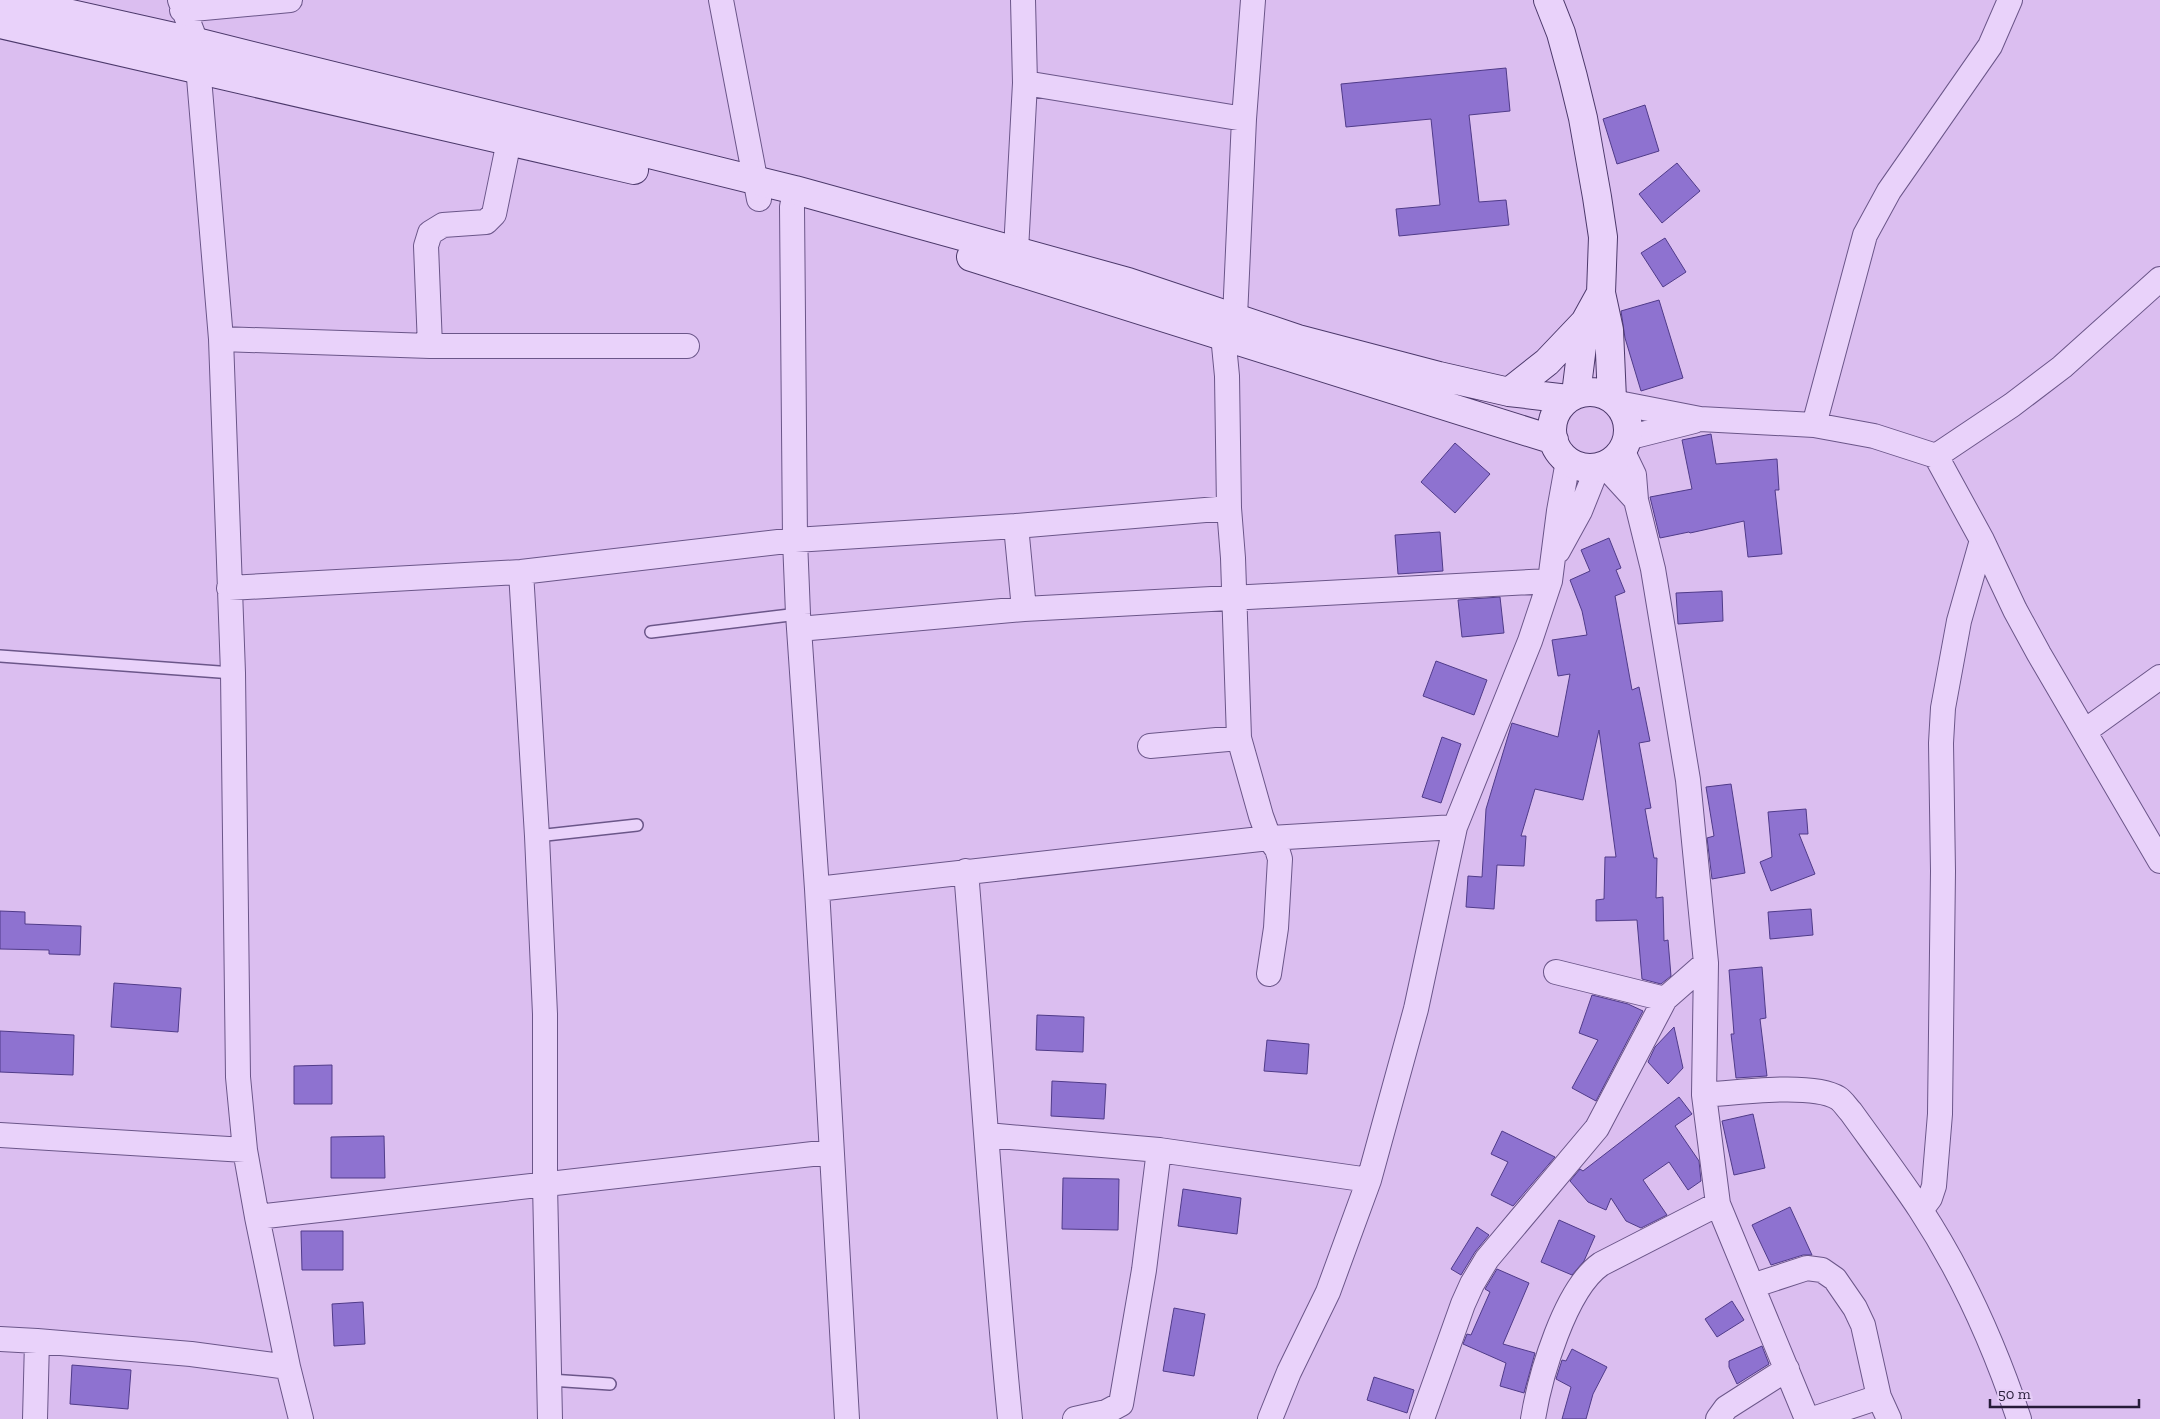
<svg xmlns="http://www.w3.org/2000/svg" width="2160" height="1419" font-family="'Zilla Slab',serif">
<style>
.building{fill:#8e72d0;stroke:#503b89}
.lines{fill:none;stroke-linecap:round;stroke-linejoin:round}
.lane-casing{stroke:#6b5689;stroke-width:14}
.street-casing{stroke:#6b5689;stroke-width:26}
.secondary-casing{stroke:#4c396b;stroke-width:30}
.lane{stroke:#e9d2fa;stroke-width:11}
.street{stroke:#e9d2fa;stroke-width:24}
.secondary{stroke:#e9d2fa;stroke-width:28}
</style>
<rect width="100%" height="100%" fill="#dbbef0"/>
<path class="building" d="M1506,68l4,43 -41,4 10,87 27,-2 3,25 -110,11 -3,-27 44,-4 -9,-86 -85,8 -5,-43z
M1645,105l14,46 -42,13 -14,-45z
M1677,163l23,28 -38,32 -23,-29z
M1665,238l21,34 -23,15 -22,-34z
M1659,300l24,78 -42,13 -16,-53 -4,-27z
M1711,434l5,30 61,-5 2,31h-4l7,64 -34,3 -4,-36 -54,12 -1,-1 -29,6 -10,-41 42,-8 -10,-49z
M1455,443l35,31 -35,39 -34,-31z
M1440,532l3,39 -45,3 -3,-39z
M1609,538l12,30 -5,2 9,22 -10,4 17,94 7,-3 11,54 -11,2 12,65 -6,1 9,49h3l-1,40 7,-1 1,44 4,-1 3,36 -10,8 -19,-5 -5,-59 -41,1v-21l8,-1 1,-42h11l-17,-127 -16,70 -48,-11 -14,47h5l-2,30 -27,-1 -3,44 -28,-2 2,-31 14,1 4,-68 26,-86 46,14 12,-63 -12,2 -6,-36 35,-5 -5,-24 -12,-31 20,-9 -9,-21z
M1722,591l1,30 -45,3 -2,-31z
M1500,597l4,36 -42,4 -4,-37z
M1436,661l51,19 -13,35 -51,-19z
M1442,737l19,7 -20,59 -19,-6z
M1731,784l14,89 -33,6 -5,-41 7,-2 -8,-49z
M1806,809l2,25h-9l16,40 -44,17 -11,-29 12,-5 -4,-45z
M1811,909l2,26 -43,4 -2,-27z
M0,911l25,1v12l56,2 -1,29 -31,-1v-4l-49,-1z
M1762,967l4,51 -6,1 7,57 -31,2 -5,-44h3l-5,-64z
M114,983l67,5 -3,44 -67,-5z
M1592,995l36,9 15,7 -47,90 -24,-13 26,-48 -19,-7z
M1037,1015l47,2 -1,35 -47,-2z
M1674,1027l9,41 -15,16 -20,-22 7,-15z
M0,1031l74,4 -1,40 -73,-3z
M1267,1040l42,4 -2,30 -43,-3z
M332,1065v39h-38v-38z
M1052,1081l54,3 -2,35 -53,-3z
M1679,1097l13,17 -17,12 24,35 2,20 -13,9 -19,-28 -26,18 24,35 -26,13 -15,-7 -15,-23 -5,12 -18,-8 -18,-21 10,-12 3,2z
M1753,1114l12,54 -31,7 -12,-54z
M1502,1131l53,26 -42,49 -22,-11 17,-33 -17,-8z
M384,1136l1,42h-54v-41z
M1063,1178l56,1 -1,51 -56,-1z
M1183,1189l58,9 -4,36 -59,-8z
M1790,1207l22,48h-9l-32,10 -19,-40z
M1559,1220l36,16 -11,25 -12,14 -31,-13z
M1477,1227l12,8 -14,17 -14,23 -10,-6z
M301,1231h42v39h-41z
M1497,1269l32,14 -26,61 32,9 -11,40 -24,-7 6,-23 -43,-19 4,-10 4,1 19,-43 -5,-3z
M1732,1301l12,19 -27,17 -12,-18z
M363,1302l2,42 -31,2 -2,-42z
M1174,1308l31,6 -11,62 -31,-5z
M1762,1346l7,18 -32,20 -8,-17v-6z
M1572,1349l35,18 -14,27 -7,25h-24l9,-32 -15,-8 6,-19 4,1z
M72,1365l59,5 -3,39 -58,-5z
M1374,1377l40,13 -7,23 -40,-13z"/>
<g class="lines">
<g class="lane-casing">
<path id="lane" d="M651,632l147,-18
M0,656l233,17
M537,836l100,-11
M550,1380l60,4"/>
</g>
<g class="street-casing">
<path id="street" d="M180,0l16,42 25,297 12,334 5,404 7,73 12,67 31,150 13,52
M721,0l38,199
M182,10l108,-10
M1025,83l219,36
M795,190l-3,17 3,333 3,74 19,275 30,530
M1016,250l9,-167 -2,-83
M1235,317l9,-198 9,-119
M1223,335l4,41 2,132 4,50 6,180 22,78 8,22 8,11 3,10 -4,69 -7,46
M221,339l209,7h257
M430,346l-4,-100 4,-13 13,-8 43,-3 8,-8 15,-73
M1618,403l82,16 114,6 60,11 62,20 46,84 33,70 24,44 121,207
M1814,425l51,-190 24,-44 101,-145 20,-46
M1627,438l67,-17
M1622,450l12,25 2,25 17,69 35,211 18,183 -2,132 14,109 89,215
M1936,456l76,-51 50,-38 98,-88
M1604,465l32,35
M1016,526l8,83
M1558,551l22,-40 18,-45
M521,572l16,264 8,178v170l5,235
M229,588l292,-16 274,-32 221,-14 213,-18
M799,629l225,-20 526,-28
M2085,731l75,-54
M1150,746l89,-8
M966,871c15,183 26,366 44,548
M817,889l452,-51 186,-11
M1556,972l109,27
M1704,1095c31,-2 108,-13 134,3 5,3 9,10 13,14 23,32 47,64 69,97 42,64 75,138 99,210
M0,1135l245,15
M987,1135l172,15 210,30
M1921,1210l9,-12 4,-12 6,-72 3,-243 -2,-128 2,-35 16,-87 23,-81
M257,1217l573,-65
M1752,1286l55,-18 15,2 13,9 20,29 8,17 16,72 10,22
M0,1339l37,2
M35,1419l2,-78 154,13 97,13
M1075,1419l31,-7 15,-8 23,-134 15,-120
M1270,1419l19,-47 39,-80 41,-112 47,-171 39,-182 75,-186 20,-60 9,-70 9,-50
M1422,1419l41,-115 9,-20 15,-25 110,-131 68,-129 41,-36
M1533,1419c7,-43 32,-130 68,-155l117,-60
M1718,1419l8,-11 61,-39
M1813,1419l66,-22"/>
</g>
<g class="secondary-casing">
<path id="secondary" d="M9,0l187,42 599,148 333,92 170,57 141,37 70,16 59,7
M1548,0l13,33 12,44 10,41 14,79 6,40 -2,56 8,37 3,69
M0,24l634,146
M971,257l583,183
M1509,392l38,-30 38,-40
M1552 430a38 38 0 1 1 76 0a38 38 0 1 1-76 0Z
M1576,394l9,-72 16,-29"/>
</g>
<use href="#lane" class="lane"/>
<use href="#street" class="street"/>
<use href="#secondary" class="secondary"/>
</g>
<path d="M1990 1399v8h149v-8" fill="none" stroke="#261b38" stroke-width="2.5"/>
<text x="1998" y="1399" font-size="15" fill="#261b38" stroke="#e6cef7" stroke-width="4" paint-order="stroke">50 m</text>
</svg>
